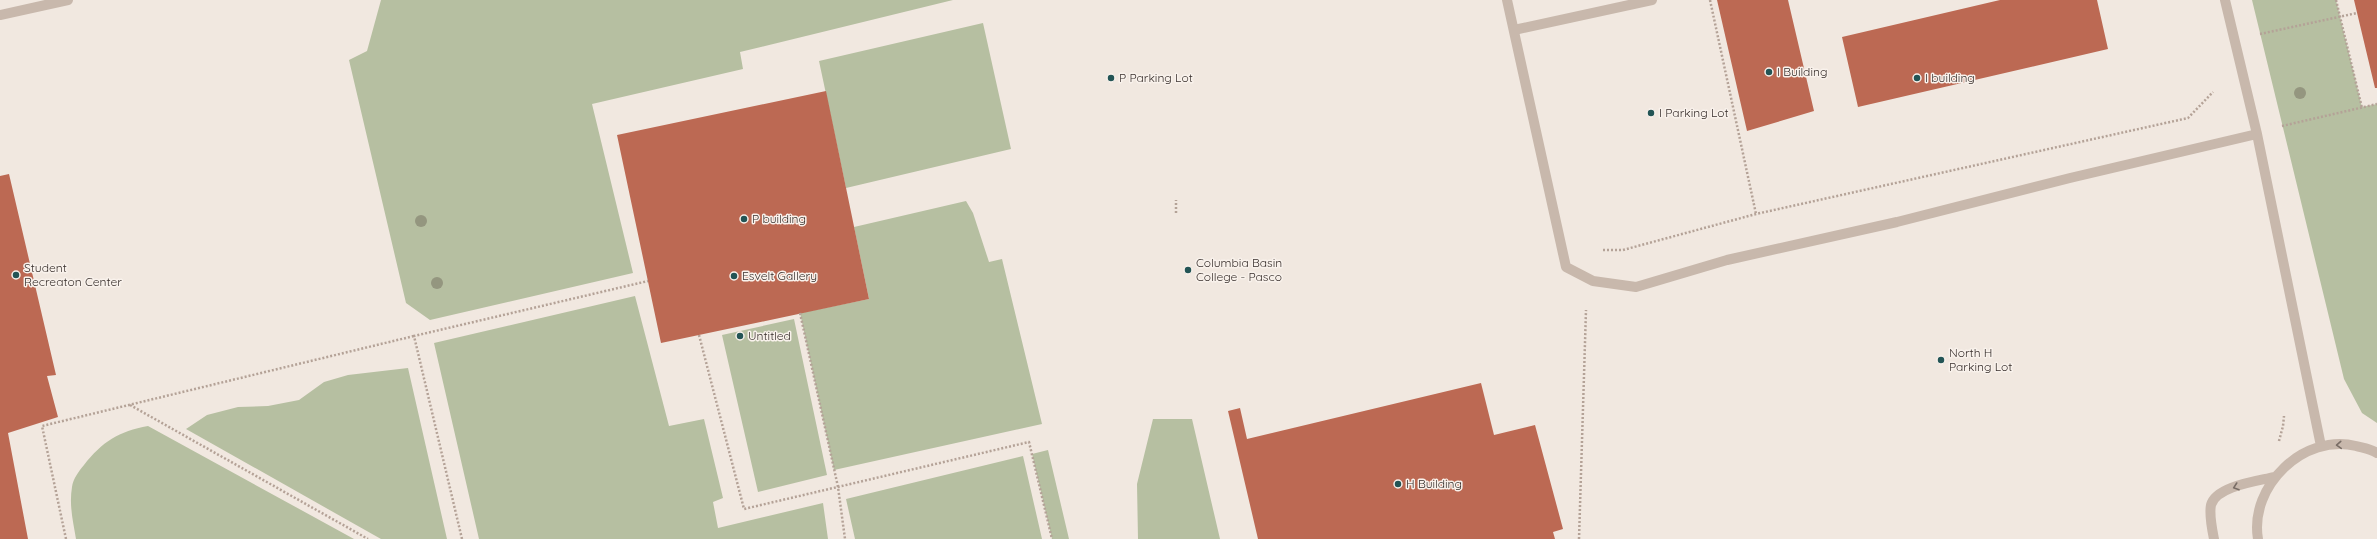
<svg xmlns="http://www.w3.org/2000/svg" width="2377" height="539" font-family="Quicksand,sans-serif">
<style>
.green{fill:#b6bfa1}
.building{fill:#bc6953}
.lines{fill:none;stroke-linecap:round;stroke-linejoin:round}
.path{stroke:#b4a297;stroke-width:2.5;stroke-dasharray:2 2;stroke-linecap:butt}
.minor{stroke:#c8b8ac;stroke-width:10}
.tree{fill:#94967f}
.oneway{stroke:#786c65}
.poi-dot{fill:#235455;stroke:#f9f2ec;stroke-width:1.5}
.labels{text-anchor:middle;stroke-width:3;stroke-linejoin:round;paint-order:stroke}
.poi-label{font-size:12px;fill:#372e2b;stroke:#f9f2ec;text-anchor:start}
</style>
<rect width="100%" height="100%" fill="#f1e8e0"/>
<path class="green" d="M381,0h572l-213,52 3,17 -151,35 41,169 -203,47 -24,-17 -57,-243 18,-9z
M2252,0h84l26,107 15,-3v319l-15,-10 -18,-34z
M983,23l28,126 -165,39 -27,-127z
M966,201l7,12 16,49 13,-3 40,165 -208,46 -34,-157 69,-14 -15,-72z
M635,296l34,130 35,-7 19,79 -10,4 5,26 105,-25 5,36h-349l-45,-196z
M794,319l33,156 -69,17 -36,-157z
M408,368l39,171h-66l-195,-110 21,-14 31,-8 30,-1 31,-6 25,-18 24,-7z
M1153,419h39l28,120h-82l-1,-55z
M148,426l206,113h-278c-3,-18 -7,-34 -4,-52 1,-8 7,-16 12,-22 18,-23 35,-34 64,-39z
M1048,450l21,89h-17l-20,-85z
M1023,456l19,83h-187l-9,-40z"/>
<path class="building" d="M1717,0h71l26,111 -67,20z
M2000,0h97l11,49 -250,58 -16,-70z
M2354,0h23v88h-2z
M826,91l43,208 -208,44 -44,-208z
M9,174l47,201 -9,1 11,41 -50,16 20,106h-28v-363z
M1481,383l13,52 41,-10 28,104 -10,3 2,7h-297l-30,-128 12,-3 7,31z"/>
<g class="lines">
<path class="path" d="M1710,0l46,214
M2336,0l26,108
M2260,34l97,-21
M2282,126l95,-22
M1176,213v-13
M1603,250h20l133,-36 432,-96 25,-26
M800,313l38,174 7,52
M699,335l45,174 285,-67 23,97
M130,405l238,134
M2279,441l4,-15 1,-10
M66,539l-24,-113 372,-90
M462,539l-48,-203 234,-55
M1579,539l7,-229"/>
<path class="minor" d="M1507,0l59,267 27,14 43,6 91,-27 170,-38 173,-44 187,-44
M2225,0l32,134 64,312
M0,15l68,-15
M1514,30l138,-30
M2214,539c-2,-10 -5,-24 -3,-34 5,-19 47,-24 63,-28
M2258,539c-9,-53 46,-106 98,-93 7,2 15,3 21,7"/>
</g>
<g class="tree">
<circle cx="2300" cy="93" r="6"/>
<circle cx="421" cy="221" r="6"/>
<circle cx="437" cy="283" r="6"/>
</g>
<defs><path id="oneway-chevron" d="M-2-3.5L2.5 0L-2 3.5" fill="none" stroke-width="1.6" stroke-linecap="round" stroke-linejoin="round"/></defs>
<g class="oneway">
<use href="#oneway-chevron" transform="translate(2339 445) rotate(176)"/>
<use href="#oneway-chevron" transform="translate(2236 487) rotate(161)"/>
</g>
<g class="poi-dot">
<circle cx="1769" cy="72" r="4"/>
<circle cx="1111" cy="78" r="4"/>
<circle cx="1917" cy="78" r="4"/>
<circle cx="1651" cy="113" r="4"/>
<circle cx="744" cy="219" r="4"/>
<circle cx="1188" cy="270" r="4"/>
<circle cx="16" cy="275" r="4"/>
<circle cx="734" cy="276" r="4"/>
<circle cx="740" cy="336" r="4"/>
<circle cx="1941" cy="360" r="4"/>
<circle cx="1398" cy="484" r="4"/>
</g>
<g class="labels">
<g class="poi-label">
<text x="1777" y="76">I Building</text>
<text x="1119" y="82">P Parking Lot</text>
<text x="1925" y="82">I building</text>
<text x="1659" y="117">I Parking Lot</text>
<text x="752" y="223">P building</text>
<text x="1196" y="267">Columbia Basin<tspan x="1196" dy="14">College - Pasco</tspan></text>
<text x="24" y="272">Student<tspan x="24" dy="14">Recreaton Center</tspan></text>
<text x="742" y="280">Esvelt Gallery</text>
<text x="748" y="340">Untitled</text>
<text x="1949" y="357">North H<tspan x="1949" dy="14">Parking Lot</tspan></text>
<text x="1406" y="488">H Building</text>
</g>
</g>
</svg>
